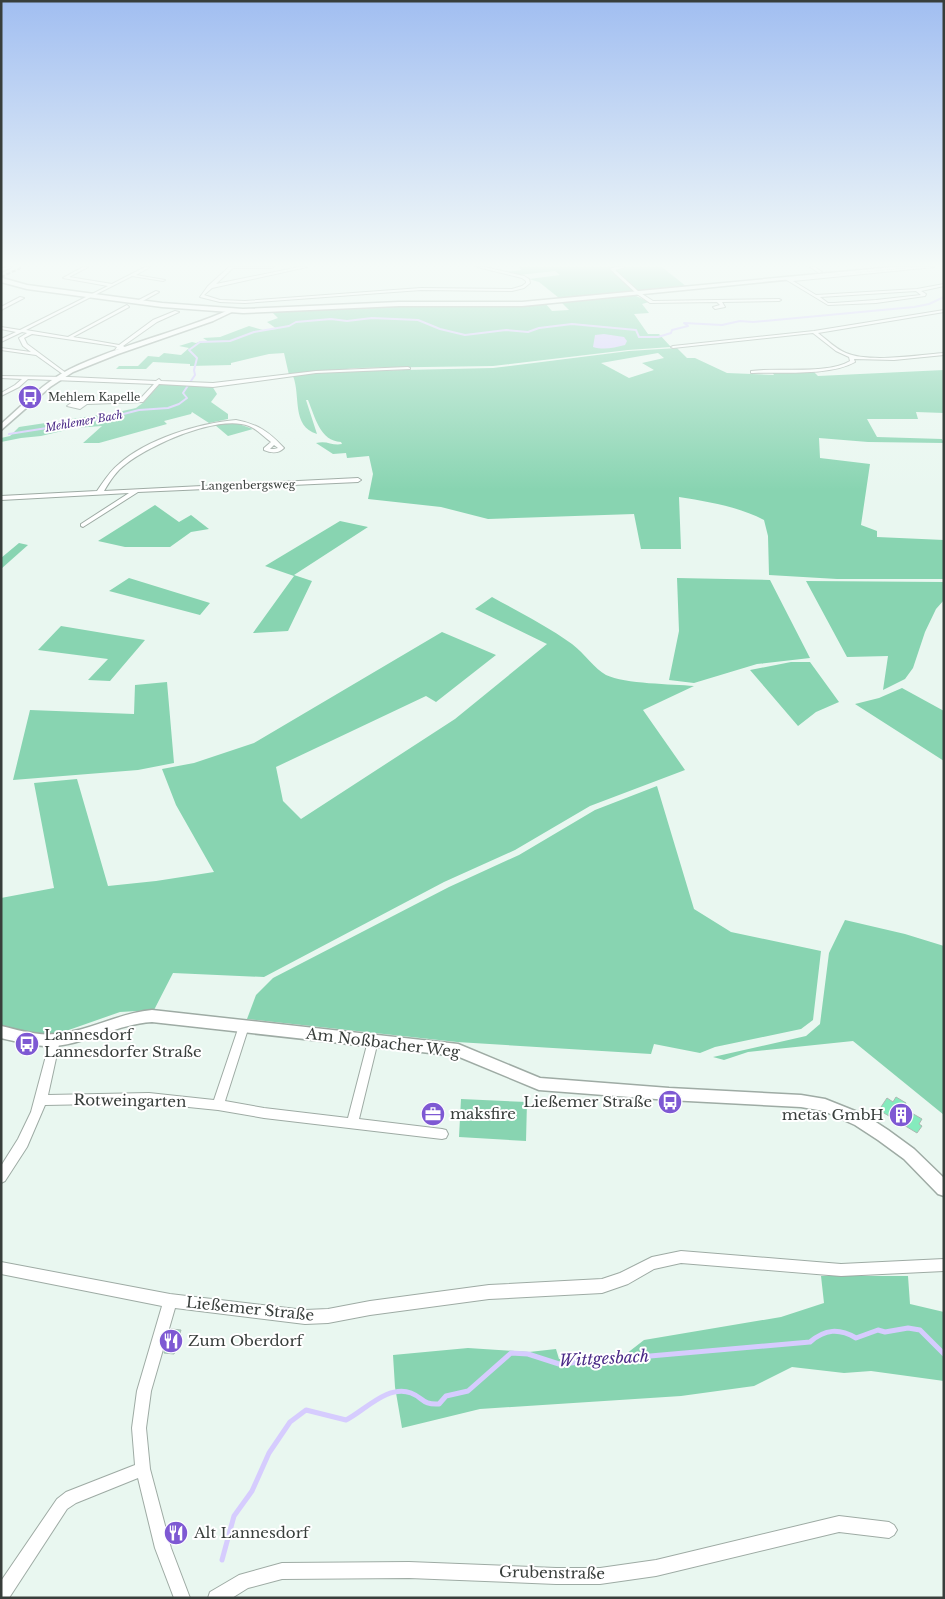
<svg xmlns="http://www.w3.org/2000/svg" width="945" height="1599" font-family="'Libre Baskerville',serif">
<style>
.green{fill:#88d4b1;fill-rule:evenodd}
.water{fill:#d6ccfe}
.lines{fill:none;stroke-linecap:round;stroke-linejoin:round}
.stream-far1{stroke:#d6ccfe;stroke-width:2}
.stream{stroke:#d6ccfe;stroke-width:5}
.building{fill:#85ebbd;stroke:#abb9b2}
.minor-casing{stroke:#9eaba4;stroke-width:2}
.tertiary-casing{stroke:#9eaba4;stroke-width:3}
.secondary-casing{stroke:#9eaba4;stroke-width:3}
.primary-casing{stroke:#9eaba4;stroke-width:2}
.minor{fill:#fff;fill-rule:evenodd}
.tertiary{fill:#fff;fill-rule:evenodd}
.secondary{fill:#fff;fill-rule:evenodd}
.primary{fill:#fff;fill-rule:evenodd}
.rail{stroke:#7e8782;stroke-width:2;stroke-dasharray:4 2;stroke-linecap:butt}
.labels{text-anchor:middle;stroke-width:4;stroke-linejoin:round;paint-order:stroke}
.far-poi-label{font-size:11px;fill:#383e3b;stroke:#fff;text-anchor:start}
.far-water-label{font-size:11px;font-style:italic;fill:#4a2a87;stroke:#fff}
.far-street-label{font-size:11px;fill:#383e3b;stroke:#fff}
.near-poi-label{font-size:15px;fill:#383e3b;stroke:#fff;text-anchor:start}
.near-street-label{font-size:15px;fill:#383e3b;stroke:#fff}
.near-water-label{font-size:16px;font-style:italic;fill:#4a2a87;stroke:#fff}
</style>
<rect width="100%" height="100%" fill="#e9f7f0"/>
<path class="green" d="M518,267h144l25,20 -128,11 -20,-16 -10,-3 31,-4 -5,-4 -36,4 -12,-3 15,-2z
M634,295l15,7 -7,2 7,9 -15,1 14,20h11l12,13 -43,3 -135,16 -137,2 -67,7 -5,-22 -15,1 -38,9v2l-41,1v-2l-37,-2 -7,7h-30l3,-3h19l10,-10 11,1 5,-4 17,2 8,-7 -10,-2 13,-4 4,1 5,-2 8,1 -6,-4 17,-1 29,-11 14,4 14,-1 -10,-7 11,-4 -7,-7 115,-6 120,1 39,-3 7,8 17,-1 -8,-8z
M677,348l10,10h8l32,15 47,2 -2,-3 41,-1 5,5 126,-6v43l-28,-1 2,7h-51l10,18 65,2 2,4 -76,-1 -49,-4 1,20 50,6 -9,61 16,6v6l67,3v39h-107l-68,-4 -1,-39 -4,-16c-27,-14 -55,-18 -85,-23l2,52h-40l-7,-35 -146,5 -47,-12 -73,-8 5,-25 -4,-18 -22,2 -1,-5 -13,1 -17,-11c11,-3 16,3 26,1l-1,-2c-21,-1 -26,-25 -33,-42h-2l11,34c-26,-8 -16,-38 -24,-58l23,-4 177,-4 136,-17zM658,353l6,5 -22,5 12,7 -25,8 -28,-15z
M160,384l52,2 5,8 -6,8 17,12v5l-19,4 -17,-11 -1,2 -27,7 3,3 -68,19h-16l19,-17 -27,2 -34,8 -20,2 -20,4v-4l9,-2 9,-9 99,-15 18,-4 8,-6z
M221,423h15l17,6 -25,7 -13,-11z
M155,505l24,17 12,-7 18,14 -18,3 -21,15h-45l-27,-6z
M340,521l28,6 -74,48 18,6 -24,50 -35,2 41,-57 -29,-10z
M19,543l9,2 -27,24v-11z
M129,578l81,25 -10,12 -91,-24z
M677,578l93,2 40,78 -53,6 -63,19 -25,-3 10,-49z
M806,581l138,1v18l-8,9 -11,23 -12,36 -8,11 -22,11 5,-34 -41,1z
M492,597c27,15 55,29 80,47 12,9 23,25 34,31 19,9 66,9 88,11l-51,24 42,60 -95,36 -75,44 -71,32 -180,95 -91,-4 -19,37 -34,2 -57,20 -12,2h-12l-38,-8v-128l53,-10 -20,-105 43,-4 31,107 48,-5 58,-9 -38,-67 -14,-36 32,-6 60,-20 188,-111 54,23 -60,47 -10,-6 -150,71 7,34 18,18 154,-100 92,-75 -72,-35z
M61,626l84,14 -35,41 -22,-1 20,-21 -70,-9z
M791,662h19l29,40 -23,10 -18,14 -48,-56z
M167,682l7,81 -36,7 -125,10 17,-70 104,4 1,-29z
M902,688l42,23v50l-89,-57 24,-6z
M657,786l37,123 37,23 90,19 -8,69 -12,9 -86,18 -15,6 -46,-9 -3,10 -194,-12 -210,-23 9,-24 17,-17 176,-91 70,-32 76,-45z
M845,920l60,14 39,12v169l-91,-74 -105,11 -24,8 -11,-3 93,-21 14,-12 9,-71z
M461,1099l66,3 -1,39 -67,-4z
M821,1276h87l2,28 34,8v69l-73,-10 -27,2 -52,-6 -38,19 -73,10 -201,13 -78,19 -7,-41 -2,-32 75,-7 61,4 27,-3 3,10 67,-5 18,-14 137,-23 43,-14z"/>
<path class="water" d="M604,334l20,3 3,4 -2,4c-11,3 -22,5 -32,2l2,-12z"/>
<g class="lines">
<path class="stream-far1" d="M9,434l95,-15 35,-9 29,-2 11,-4 8,-6 -4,-5 12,-18 -1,-5 3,-12 -8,-8 11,-8 30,-1 24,-9 35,-6 7,-4 35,-3 16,2 25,-3 46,2 22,9 25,6 41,-5 22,2 11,-4 33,-4 64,6 3,7h19l13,-4 1,-3 16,-4 -4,-3 38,2 18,-4 13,1 161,-15 15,-3 15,-7"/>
<path class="stream" d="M222,1560l12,-44 18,-25 17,-38 21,-31 16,-12 40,10c18,-9 42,-36 65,-27 13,5 11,12 28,11l7,-8 22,-5 43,-38 17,1 31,10 251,-22c15,-13 29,-14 46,-4l22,-8 7,2 23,-4 12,2 24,24"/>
</g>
<path class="building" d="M896,1097l10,6 -3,5 19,11 -3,5 3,2 -5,7 -38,-23 8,-12 6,4z
M171,1329l10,1 -7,24 -10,-1z"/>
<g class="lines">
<g class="minor-casing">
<path id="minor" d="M83,267h5l-19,10 43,7 33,-17h5l-14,8 29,5 -2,1 -31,-5 -106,54 42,7 59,-32 2,2 -56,30 46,8 34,-25 22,-9 4,1 -22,10 -34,24 5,3 -2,1 -5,-1 -6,1 2,-3 -3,-1 -82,-12 -8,4 3,6 39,29v2h-2l-28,-20 -35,-5v-2l30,4 -8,-6 -4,-8 8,-5 -5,-1 -21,10v-3l15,-7 -15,-3v-2l19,3 88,-44 -45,-8z
M229,267h44l-2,1h-38l-17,16 83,-17h8l-95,21 -8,7 16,5 25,1 176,-13 91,1 10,-3 4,-3v-2l-4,-3 -45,-11h7l40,9 5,3 1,4 -6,5 -12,3 -91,-1 -176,13 -25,-1 -20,-5 8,-11z
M616,267h9l-10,3 24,22 14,9 126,-2 2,1 -2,1 -57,1 3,5 -10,2 -2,-2 7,-2 -3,-3 -67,1 -13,-9 -27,-25z
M810,267h5l7,5 -3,1z
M919,267h15l-141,14 23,14 101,-6 27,-5v2l-23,5 5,3 -1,2 -49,7 -48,2 -43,-26zM916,291l5,4 -45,5 -42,3h-6l-8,-6z
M156,291l3,1 -20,11 -4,-1z
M20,297l4,1 -23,12v-3z
M944,310v2l-126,21c9,7 18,16 28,20 23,10 73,2 98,0v2l-50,5 -40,-1 1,3c-24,14 -74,10 -102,11h-2v-2c28,-4 75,4 99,-10l-1,-4 -13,-6 -23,-18 -140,15 -2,-1 2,-1 141,-15z
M408,367l2,1v1l-94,4 -103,14 -54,-3 -16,18 -56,2 -7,5 -13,-3 7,-5 66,-2 14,-15 -126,-5 -9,8 -18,9v-3l14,-8 7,-6 -21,-1v-2l68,1 87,4 3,-2 2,2 52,2 103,-12z
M236,420c22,4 33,12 48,28 -6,6 -13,5 -20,2v-2l7,-6c-7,-5 -14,-13 -22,-16 -31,-12 -99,19 -123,38 -10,7 -16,17 -22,27l254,-13 3,2 -3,2 -220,10 -55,35 -2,-1v-2l48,-31 -128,7v-4l96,-5c7,-10 13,-20 22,-27 28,-25 80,-41 117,-44zM274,445l4,3 -4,1h-4z
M244,1022l4,1 1,3 -24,75 39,7 84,10 20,-77 1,-3 4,-2 4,2 1,3 -19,78 83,10 4,1 2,4 -2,4 -4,1 -178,-21 -46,-8 -69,-7 -104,2 -18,42 -22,34 -4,2v-17l17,-27 13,-27 20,-75 4,-2 4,2 1,3 -12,55 101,-2 65,7 25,-74 1,-3z
M681,1251l160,13 103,-5v12l-103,5 -160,-13 -27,6 -26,15 -26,9 -113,6 -119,16 -42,8 -23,1 -130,-16 -24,83 -5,37 4,41 21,79 19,50h-16l-19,-50 -17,-70 -62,25 -9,6 -58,89h-8v-17l56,-82 9,-7 69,-27 -3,-37 5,-37 25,-85 -161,-32v-12l169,32 135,16 23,-1 42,-8 119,-16 113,-6 18,-6 32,-16z
M839,1516l50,6 5,3 3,5 -3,5 -5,3 -50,-6 -183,44 -56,8h-44l-147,-6 -127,1 -34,9 -16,10h-24l2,-6 29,-17 43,-12 127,-1 147,6h44l56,-8z"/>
</g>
<g class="tertiary-casing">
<path id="tertiary" d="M231,309l5,1 -23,11 -95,33 -45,18 -23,15 -49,43v-6c22,-19 43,-42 69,-55 52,-25 109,-37 161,-60z
M152,1010l306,34 82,34 129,10 132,7 24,4 40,16 23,15 26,19 30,29v18l-6,-2 -34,-35 -26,-19 -23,-15 -31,-14 -23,-4 -132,-7 -130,-10 -82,-34 -305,-34c-34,2 -64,21 -97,24 -18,1 -37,-4 -54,-8v-12c17,4 36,10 54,8 33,-2 63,-21 97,-24z"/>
</g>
<g class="secondary-casing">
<path id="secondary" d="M893,267h21l-392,39h-123l-156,7 -81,-6 -135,-18 -26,-7 1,-4 25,7 135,18 81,6 156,-7h123z"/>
</g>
<g class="primary-casing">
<path id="primary" d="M11,267l-1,1 -9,4v-4z"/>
</g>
<use href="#minor" class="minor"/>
<use href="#tertiary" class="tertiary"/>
<use href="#secondary" class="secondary"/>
<use href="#primary" class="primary"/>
<path class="rail" d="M1,277l22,-10"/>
</g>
<linearGradient id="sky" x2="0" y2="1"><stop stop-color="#a1bef1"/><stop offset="0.54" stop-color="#f5fbf8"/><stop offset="1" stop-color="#f5fbf8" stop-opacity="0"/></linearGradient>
<rect width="945" height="491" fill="url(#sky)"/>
<defs>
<g id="bus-disc" transform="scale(1.25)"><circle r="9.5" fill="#7e59d3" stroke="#fff"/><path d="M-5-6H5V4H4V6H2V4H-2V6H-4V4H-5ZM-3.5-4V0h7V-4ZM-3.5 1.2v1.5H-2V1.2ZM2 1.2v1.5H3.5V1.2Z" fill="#fff"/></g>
<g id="office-disc" transform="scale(1.25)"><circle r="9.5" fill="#7e59d3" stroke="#fff"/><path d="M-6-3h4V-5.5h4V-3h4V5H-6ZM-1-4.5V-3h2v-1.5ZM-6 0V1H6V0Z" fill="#fff"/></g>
<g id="building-disc" transform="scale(1.25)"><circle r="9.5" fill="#7e59d3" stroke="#fff"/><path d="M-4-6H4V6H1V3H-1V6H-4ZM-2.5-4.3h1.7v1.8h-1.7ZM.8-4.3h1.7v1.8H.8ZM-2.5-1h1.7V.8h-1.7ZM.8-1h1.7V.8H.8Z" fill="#fff"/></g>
<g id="restaurant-disc" transform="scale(1.25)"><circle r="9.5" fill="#7e59d3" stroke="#fff"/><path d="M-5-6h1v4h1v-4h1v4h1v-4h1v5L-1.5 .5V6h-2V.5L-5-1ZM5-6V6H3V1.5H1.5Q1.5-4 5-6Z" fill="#fff"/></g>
</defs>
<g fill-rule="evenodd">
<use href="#bus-disc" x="30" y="397"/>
<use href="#bus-disc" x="27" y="1044"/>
<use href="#bus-disc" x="670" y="1102"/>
<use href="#office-disc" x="433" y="1114"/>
<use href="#building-disc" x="901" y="1115"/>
<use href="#restaurant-disc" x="171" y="1341"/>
<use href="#restaurant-disc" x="176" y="1533"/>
</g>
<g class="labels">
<g class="far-poi-label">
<text x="48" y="401">Mehlem Kapelle</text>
</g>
<g class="far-water-label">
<text transform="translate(84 421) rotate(-10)" y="4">Mehlemer Bach</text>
</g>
<g class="far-street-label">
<text transform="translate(248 485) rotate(-1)" y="4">Langenbergsweg</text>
</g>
<g class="near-poi-label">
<text x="44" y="1040">Lannesdorf<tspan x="44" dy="17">Lannesdorfer Straße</tspan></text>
<text x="652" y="1107" text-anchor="end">Ließemer Straße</text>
<text x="450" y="1119">maksfire</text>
<text x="884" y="1120" text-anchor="end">metas GmbH</text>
<text x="188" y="1346">Zum Oberdorf</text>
<text x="194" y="1538">Alt Lannesdorf</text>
</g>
<g class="near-street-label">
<text transform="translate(383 1043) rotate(7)" y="5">Am Noßbacher Weg</text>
<text transform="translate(130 1101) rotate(1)" y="5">Rotweingarten</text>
<text transform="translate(250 1309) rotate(6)" y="5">Ließemer Straße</text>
<text transform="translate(552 1573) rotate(1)" y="5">Grubenstraße</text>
</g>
<g class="near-water-label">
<text transform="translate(604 1358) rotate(-3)" y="6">Wittgesbach</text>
</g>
</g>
<rect width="945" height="1599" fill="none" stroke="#383e3b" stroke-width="5"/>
</svg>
